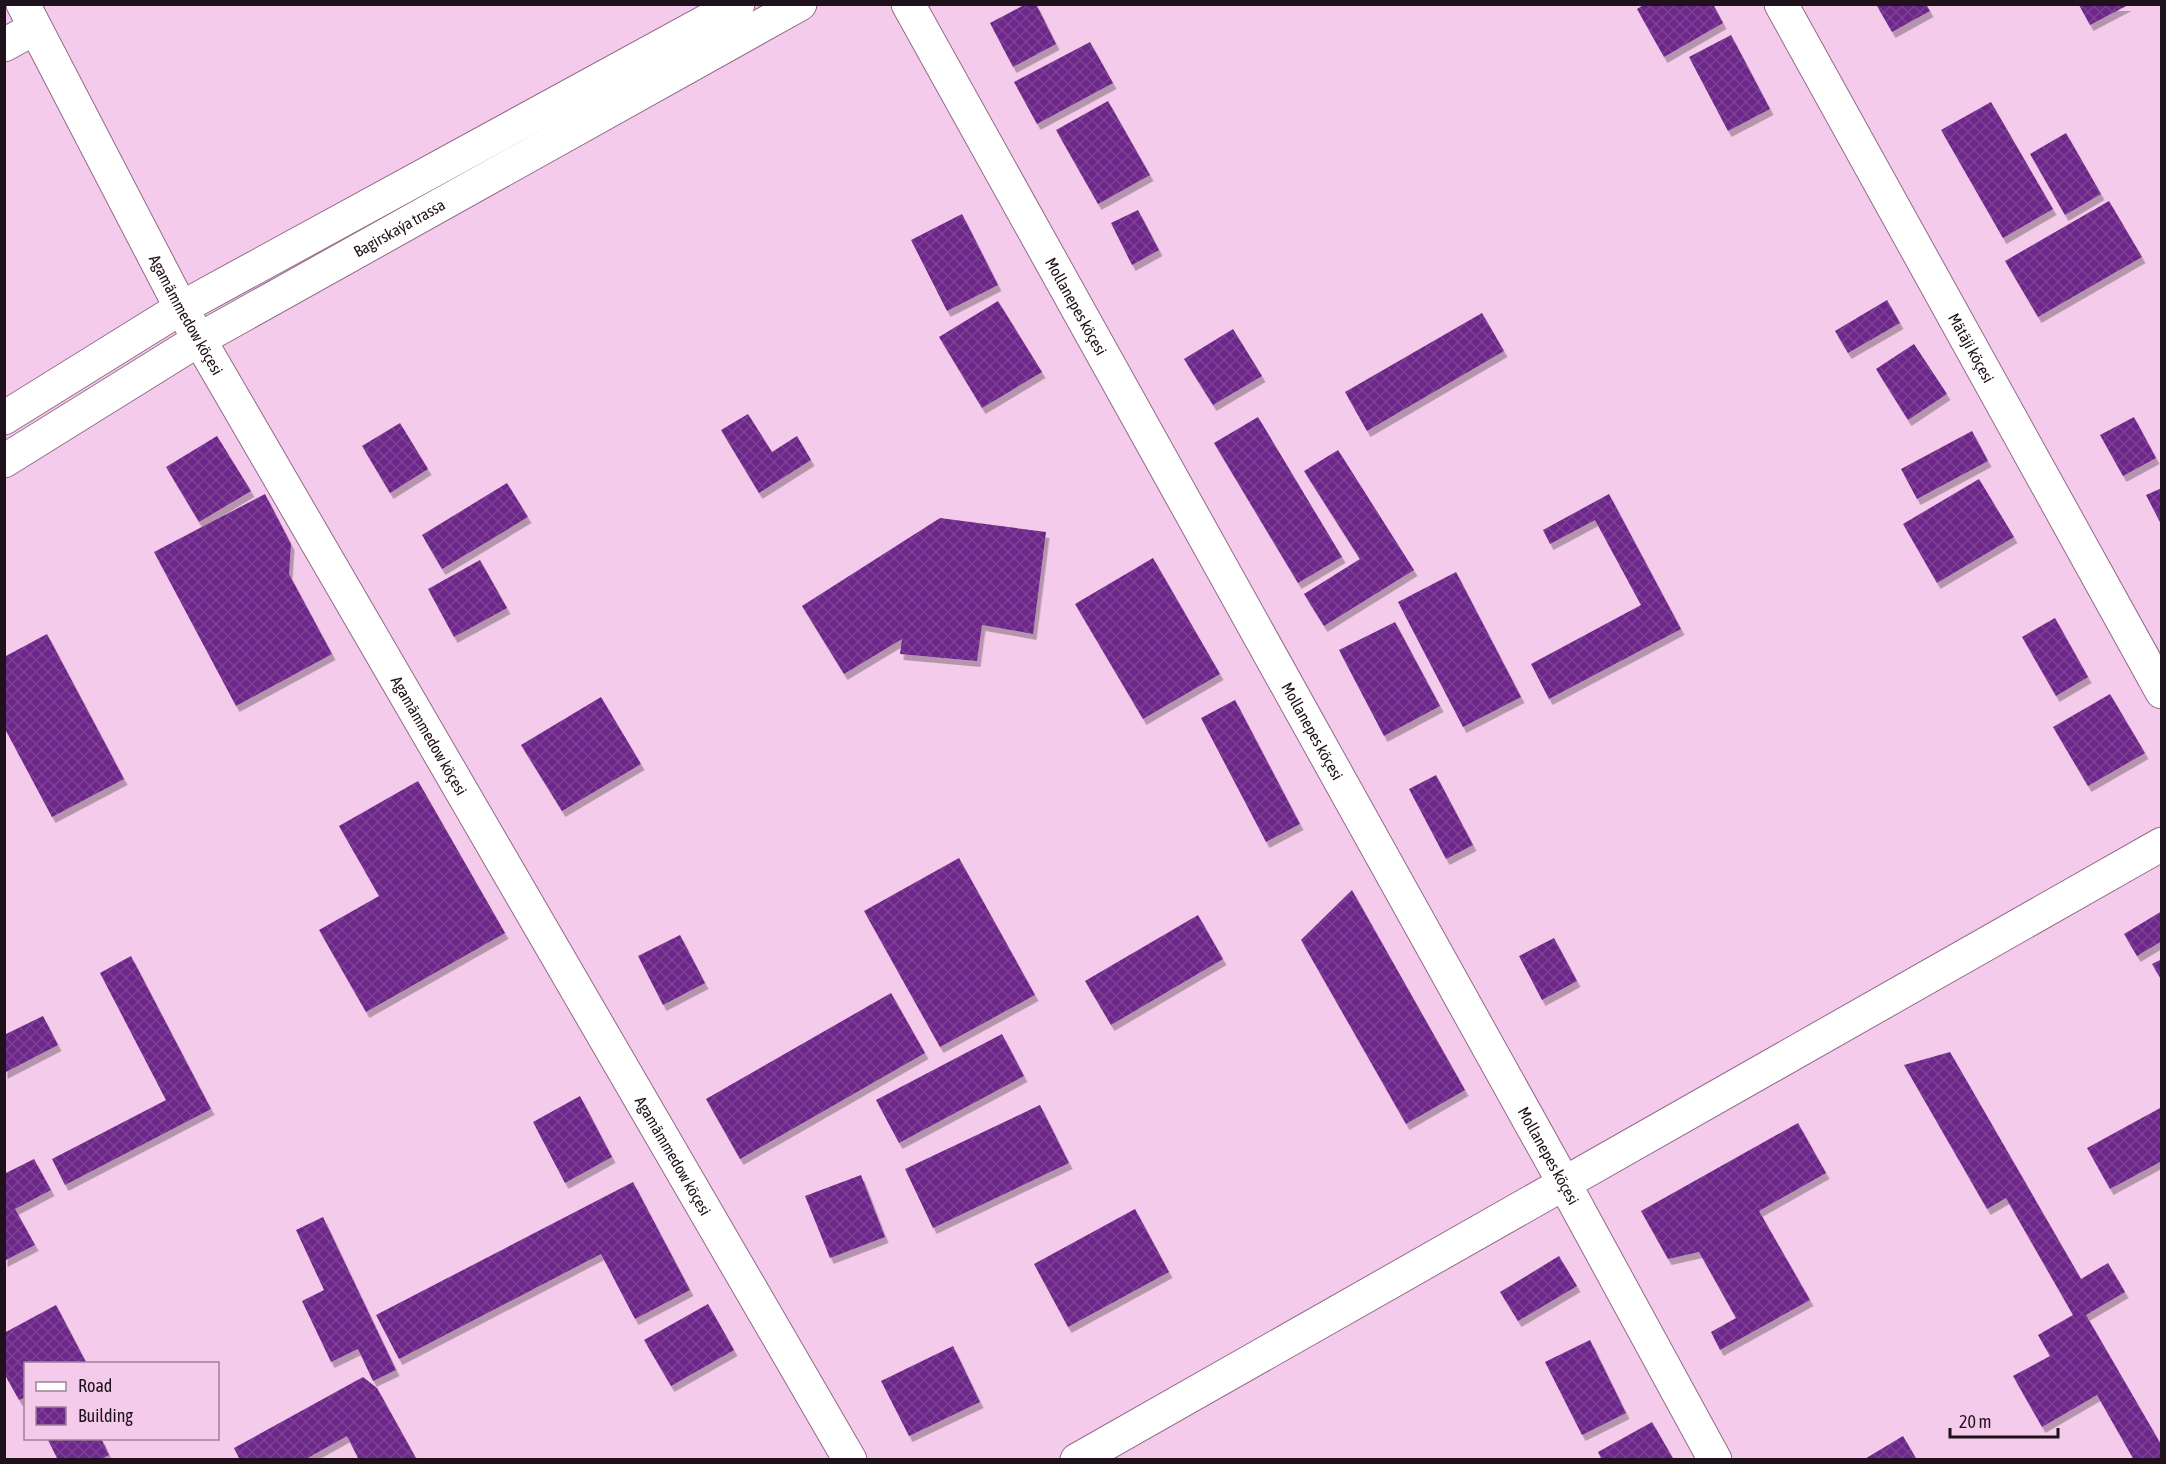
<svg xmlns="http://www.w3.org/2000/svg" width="2166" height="1464" font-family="'Asap Condensed',sans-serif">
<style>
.building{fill:url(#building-cross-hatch);filter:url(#shadow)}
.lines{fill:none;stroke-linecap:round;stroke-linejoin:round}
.minor-casing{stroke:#916b88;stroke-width:35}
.tertiary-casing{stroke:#916b88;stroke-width:35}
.minor{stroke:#fff;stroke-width:33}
.tertiary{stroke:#fff;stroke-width:33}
.labels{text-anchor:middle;stroke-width:6;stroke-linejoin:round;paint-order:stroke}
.street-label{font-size:16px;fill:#1f111c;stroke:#f5cbeb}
</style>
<defs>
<pattern id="building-cross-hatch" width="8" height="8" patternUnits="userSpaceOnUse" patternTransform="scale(1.5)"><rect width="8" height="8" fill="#6d2689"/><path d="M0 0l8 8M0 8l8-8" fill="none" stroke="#7d4393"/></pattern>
<filter id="shadow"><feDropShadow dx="3.5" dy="6" stdDeviation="0" flood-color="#0004"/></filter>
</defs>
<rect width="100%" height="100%" fill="#f5cbeb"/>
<path class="building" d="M1026,4h10l20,40 -43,23 -23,-44z
M1645,4h68l10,19 -59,34 -27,-48z
M1876,4h50l4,7 -38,21z
M2079,5h49l-38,20z
M1731,35l39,74 -42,22 -39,-74z
M1090,42l23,41 -76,41 -23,-42z
M1108,101l42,74 -52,29 -42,-74z
M1991,102l62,107 -50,29 -62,-108z
M2066,133l35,61 -36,21 -35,-61z
M2109,201l33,56 -104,60 -33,-56z
M1138,210l21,40 -27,15 -21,-42z
M962,214l36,71 -51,26 -36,-71z
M1887,300l13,23 -52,30 -13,-22z
M998,301l44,71 -60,36 -43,-71z
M1482,313l22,38 -137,80 -22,-39z
M1233,329l29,47 -49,29 -29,-46z
M1914,344l33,50 -39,26 -32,-51z
M748,414l24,38 25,-16 14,24 -52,33 -38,-63z
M1258,417l84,140 -44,26 -84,-140z
M2134,417l22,41 -33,18 -23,-41z
M400,423l28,46 -38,24 -28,-47z
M1972,431l16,30 -71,38 -16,-30z
M217,436l34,55 -52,31 -33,-55z
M1338,450l76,120 -90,56 -20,-32 56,-35 -56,-88z
M1979,479l35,58 -77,46 -34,-59z
M507,483l21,34 -86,52 -20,-34z
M2162,488v38l-16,-31z
M265,494l26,50 -2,30 43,80 -96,52 -82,-154z
M1609,494l72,135 -132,70 -18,-35 110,-59 -46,-85 -45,24 -7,-14z
M940,518l106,14 -13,102 -51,-9 -5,36 -77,-7 2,-15 -58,35 -42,-68z
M1153,558l67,116 -77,45 -68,-115z
M480,560l27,48 -53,29 -26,-48z
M1456,572l65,125 -58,30 -65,-125z
M2055,618l33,59 -32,19 -34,-59z
M1395,622l45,84 -56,30 -45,-86z
M47,634l77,145 -72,38 -48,-90v-70z
M2110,694l35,59 -57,33 -35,-59z
M601,697l40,67 -79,47 -41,-66z
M1235,700l65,124 -34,18 -65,-124z
M1436,775l37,70 -27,14 -37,-70z
M418,781l87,152 -139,79 -47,-82 60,-34 -40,-70z
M959,858l76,137 -95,52 -76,-136z
M1352,890l113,200 -59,34 -105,-184z
M2162,911v30l-25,15 -13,-22z
M1198,915l25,44 -112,66 -26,-44z
M680,935l25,48 -42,22 -25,-49z
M1554,938l23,43 -35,19 -23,-44z
M131,956l80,153 -146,76 -13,-26 114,-59 -66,-127z
M2162,959v22l-10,-17z
M891,993l34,60 -185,106 -34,-60z
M43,1016l15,29 -54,28v-38z
M1002,1034l22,42 -125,67 -23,-43z
M1950,1052l131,227 27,-16 17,29 -39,23 76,131v14h-28l-37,-65 -55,32 -29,-51 37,-20 -12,-21 35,-20 -67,-117 -19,11 -83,-144z
M580,1096l32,61 -47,26 -32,-61z
M1040,1105l29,58 -136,65 -28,-59z
M2162,1107v54l-52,28 -23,-41z
M1798,1123l28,50 -67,38 51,89 -90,50 -9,-18 25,-14 -37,-66 -31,7 -27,-48z
M34,1159l17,31 -36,19 20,36 -31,16v-87z
M861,1175l24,62 -55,21 -25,-62z
M633,1182l57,108 -55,29 -34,-65 -202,105 -23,-44z
M1135,1209l34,63 -101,55 -34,-63z
M323,1217l73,153 -23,11 -15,-32 -27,13 -29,-61 22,-11 -28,-60z
M1559,1256l18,30 -59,35 -18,-29z
M708,1304l26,46 -63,36 -27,-46z
M56,1305l31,59h-61v33l-7,3 -15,-27v-40z
M1590,1340l36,73 -44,22 -37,-73z
M953,1346l27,56 -71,34 -28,-55z
M363,1377l14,11 40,72h-58l-12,-24 -43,24h-64l-6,-12z
M1652,1422l22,38h-72l-4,-8z
M1903,1436l14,24h-54z
M47,1438h54l8,17 -10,5h-41z"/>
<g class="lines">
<g class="minor-casing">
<g id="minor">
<path id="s1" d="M23,4l158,304 669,1152"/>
<path id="s2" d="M908,4l656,1179 151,277"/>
<path id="s3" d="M1781,4l381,688"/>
<path d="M4,45l31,-17"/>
<path d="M1077,1460l1085,-616"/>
</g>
</g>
<g class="tertiary-casing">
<g id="tertiary">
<path d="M4,418l177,-110 557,-304"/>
<path id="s4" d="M4,461l196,-122 600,-335"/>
</g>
</g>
<use href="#minor" class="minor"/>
<use href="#tertiary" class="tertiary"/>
</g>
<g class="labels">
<g class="street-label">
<text dy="6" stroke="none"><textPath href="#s4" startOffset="459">Bagirskaýa trassa</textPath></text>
<text dy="6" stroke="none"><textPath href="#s2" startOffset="346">Mollanepes köçesi</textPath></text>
<text dy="6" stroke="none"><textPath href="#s1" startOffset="351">Agamämmedow köçesi</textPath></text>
<text dy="6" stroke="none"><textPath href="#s3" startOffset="393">Mätäji köçesi</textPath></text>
<text dy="6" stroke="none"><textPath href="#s2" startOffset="832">Mollanepes köçesi</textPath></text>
<text dy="6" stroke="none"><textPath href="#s1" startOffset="837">Agamämmedow köçesi</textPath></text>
<text dy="6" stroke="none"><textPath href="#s1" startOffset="1323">Agamämmedow köçesi</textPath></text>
<text dy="6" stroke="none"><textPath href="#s2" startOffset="1318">Mollanepes köçesi</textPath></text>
</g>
</g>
<rect width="2166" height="1464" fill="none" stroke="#1f111c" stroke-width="12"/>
<rect x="24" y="1362" width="195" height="78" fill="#f5cbeb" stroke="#9f8198" stroke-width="1.5"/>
<rect x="36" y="1382" width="30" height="9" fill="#ffffff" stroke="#9f8198" stroke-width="1.5"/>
<text x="78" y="1392" font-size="18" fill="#1f111c">Road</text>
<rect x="36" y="1407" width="30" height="18" fill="url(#building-cross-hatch)" stroke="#9f8198" stroke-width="1.5"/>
<text x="78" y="1422" font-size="18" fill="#1f111c">Building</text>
<path d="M1950 1428v9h108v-9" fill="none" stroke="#1f111c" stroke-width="3"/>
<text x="1959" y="1428" font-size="18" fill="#1f111c" stroke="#f5cbeb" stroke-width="4.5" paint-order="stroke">20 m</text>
</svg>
